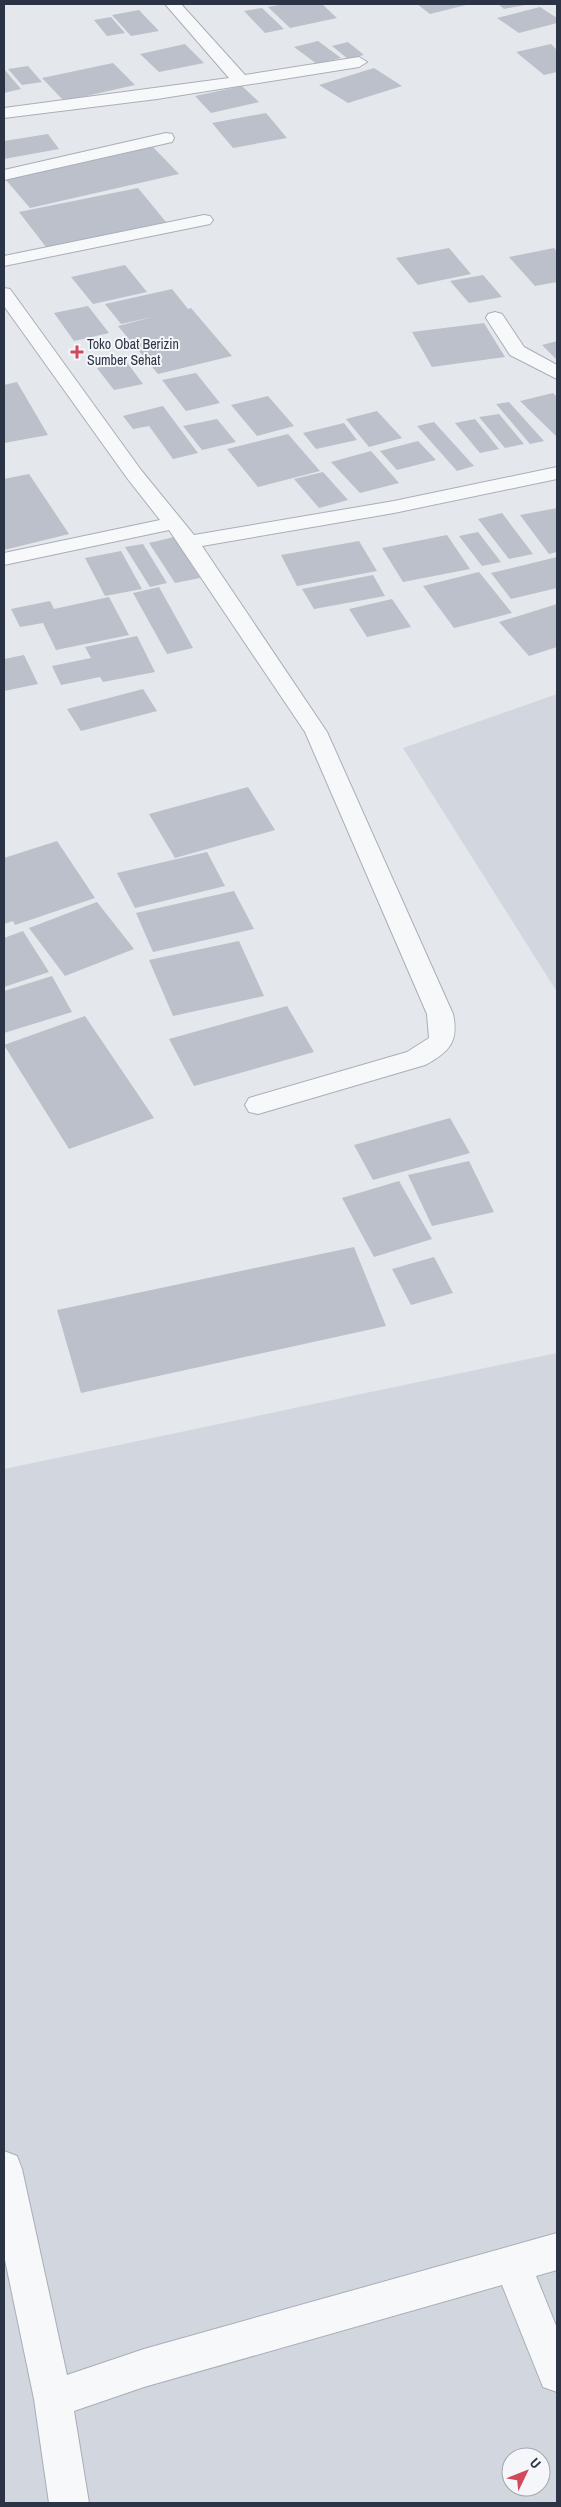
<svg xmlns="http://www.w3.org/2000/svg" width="561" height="2507" font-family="'Archivo Narrow',sans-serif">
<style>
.built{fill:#d2d6de;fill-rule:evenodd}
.building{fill:#bbc0ca}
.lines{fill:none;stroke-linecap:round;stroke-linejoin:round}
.service-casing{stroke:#a9aeb7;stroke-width:2}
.minor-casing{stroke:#a9aeb7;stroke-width:2}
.service{fill:#f7f8fa;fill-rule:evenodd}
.minor{fill:#f7f8fa;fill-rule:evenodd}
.poi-dot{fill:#d1495b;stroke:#f4f6f9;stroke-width:2}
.labels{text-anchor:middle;stroke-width:4;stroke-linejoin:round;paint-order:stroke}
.far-poi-label{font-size:14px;fill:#2b3445;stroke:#f4f6f9;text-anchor:start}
</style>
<rect width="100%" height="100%" fill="#e4e7ec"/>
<path class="built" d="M557,694v298l-154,-244z
M557,1353v1150h-553v-1034zM511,2457h30v30h-30z"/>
<path class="building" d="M285,4h37l15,14 -47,10 -22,-21z
M417,4h53l-40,10z
M498,4h27v1l-21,4z
M540,7l17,11v5l-38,10 -22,-15z
M262,8l22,21 -19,4 -21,-22z
M139,10l20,21 -28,5 -19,-21z
M111,17l14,16 -18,3 -13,-16z
M318,41l23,17 -24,6 -23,-17z
M348,42l16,13 -16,4 -16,-13z
M185,44l19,19 -45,9 -19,-18z
M551,44l6,6v22l-13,3 -28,-23z
M113,63l22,22 -71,16 -22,-23z
M28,66l14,16 -20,3 -14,-16z
M374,68l28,18 -54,17 -29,-18z
M4,69l11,13 6,7 -17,4z
M242,86l17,16 -48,11 -16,-17z
M266,113l21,25 -54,10 -21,-25z
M48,134l11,15 -55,10v-18z
M153,147l26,27 -149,34 -24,-28z
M138,188l28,34 -120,25 -27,-35z
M449,248l22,26 -53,11 -22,-27z
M554,248l3,4v30l-22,4 -26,-29z
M125,265l22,27 -54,12 -22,-27z
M483,275l19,22 -33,6 -19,-22z
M172,289l16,20 3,-1 41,48 -74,18 -40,-48 34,-9 -31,7 -16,-20z
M88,306l21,27 -35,8 -20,-28z
M484,323l21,34 -73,10 -20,-35z
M557,341v19l-15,-15z
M126,361l17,23 -29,6 -17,-22z
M196,373l24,30 -34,8 -24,-31z
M17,382l31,53 -44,8v-58z
M553,393l4,4v40l-37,-36z
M268,396l26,30 -37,10 -26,-31z
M509,402l35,39 -14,3 -34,-40z
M163,406l35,47 -25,6 -24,-33 -16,3 -10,-13z
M377,411l25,27 -33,9 -23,-28z
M499,414l25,30 -19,4 -26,-31z
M217,419l19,23 -34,8 -19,-24z
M475,419l24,30 -19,4 -25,-30z
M434,422l40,44 -17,5 -40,-45z
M344,423l13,17 -41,9 -13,-16z
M288,434l32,37 -62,16 -31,-38z
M418,441l18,19 -39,10 -17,-19z
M371,451l28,32 -39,10 -29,-31z
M323,472l25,28 -29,8 -25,-29z
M29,474l40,60 -65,16v-71z
M557,508v44l-8,2 -29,-39z
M502,513l31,41 -24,5 -31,-40z
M478,532l23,30 -19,4 -23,-30z
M447,535l23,34 -67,13 -21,-34z
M174,537l26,41 -25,5 -26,-40z
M359,541l18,30 -80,15 -16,-31z
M143,544l24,39 -17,4 -25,-40z
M121,551l21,38 -37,7 -20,-38z
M557,557v31l-46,11 -20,-26z
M479,572l33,41 -58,15 -31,-42z
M373,575l12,21 -71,13 -12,-20z
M159,587l34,61 -26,6 -34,-61z
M109,597l20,38 -73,15 -13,-27 -23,4 -9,-18 39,-8 4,8z
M392,599l19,28 -44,10 -18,-28z
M557,604v43l-28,9 -30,-34z
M137,636l18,36 -52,10 -3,-5 -39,8 -9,-19 39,-8 -6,-11z
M24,655l14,29 -34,7v-32z
M143,689l14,22 -76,20 -14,-22z
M248,787l27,43 -100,28 -26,-44z
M57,841l38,57 -80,27 -2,-4 -9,3v-66z
M207,852l18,34 -90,22 -18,-35z
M234,891l20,38 -101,23 -17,-39z
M97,902l37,47 -69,27 -36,-48z
M23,931l26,41 -45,15v-49z
M239,941l25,55 -91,20 -24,-56z
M52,976l20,36 -68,21v-42z
M287,1006l27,46 -120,34 -25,-47z
M85,1016l69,102 -85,31 -65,-104z
M450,1118l20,35 -97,27 -19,-35z
M469,1161l25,51 -62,14 -24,-51z
M399,1181l33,58 -58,18 -32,-59z
M354,1247l32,79 -305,67 -24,-83z
M434,1257l19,36 -42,12 -19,-36z"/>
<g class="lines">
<g class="service-casing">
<path id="service" d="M204,215l6,1 3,4 -3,4 -206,42v-10z
M4,2151l13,5 5,13 45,206 77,-26 413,-116v37l-21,6 21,52v64l-14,-5 -41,-102 -358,102 -70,24 15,92h-40l-15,-104 -30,-144z"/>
</g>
<g class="minor-casing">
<path id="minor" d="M165,4h16l64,71 114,-18 8,5 -8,5 -202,32 -153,19v-10l225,-30z
M166,133l6,1 2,4 -2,4 -168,38v-10z
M4,288l6,1 131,181 53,65 200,-34 163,-34v12l-163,34 -192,33 125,186 126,282c6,28 -4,38 -28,51l-167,49 -9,-2 -4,-7 4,-7 158,-46 22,-14 -2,-24 -122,-282 -136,-202 -165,35v-12l156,-33 -33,-42 -123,-172z
M495,312l7,2 22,33 33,18v14l-47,-24 -24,-37 2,-4z"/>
</g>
<use href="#service" class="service"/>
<use href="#minor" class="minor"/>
</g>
<path class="poi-dot" d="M74.5 344.5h5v5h5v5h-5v5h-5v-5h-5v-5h5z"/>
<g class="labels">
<g class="far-poi-label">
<text x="87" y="349">Toko Obat Berizin<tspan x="87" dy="16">Sumber Sehat</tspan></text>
</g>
</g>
<rect width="561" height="2507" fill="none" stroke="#2b3445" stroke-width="10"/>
<g transform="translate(526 2472) rotate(47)"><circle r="24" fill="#f4f6f9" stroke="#a4a8b1"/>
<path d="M0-4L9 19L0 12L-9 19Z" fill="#d1495b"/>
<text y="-8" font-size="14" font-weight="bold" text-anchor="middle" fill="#2b3445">U</text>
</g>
</svg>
